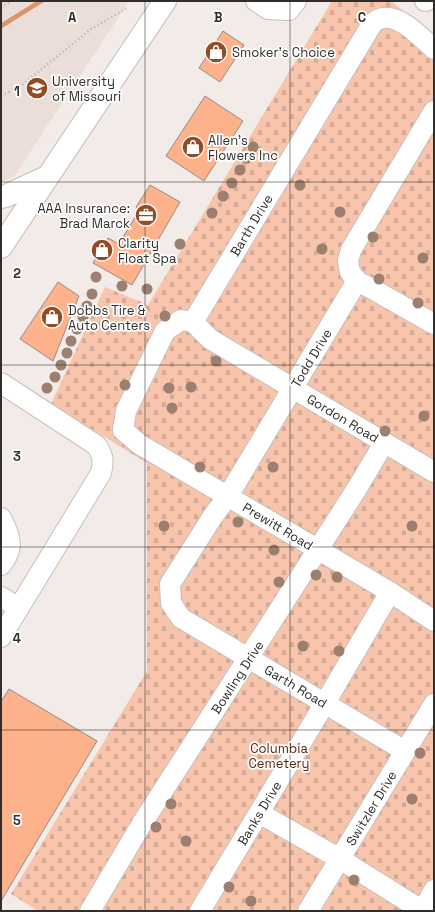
<svg xmlns="http://www.w3.org/2000/svg" width="435" height="912" font-family="'Space Grotesk',sans-serif">
<style>
.built{fill:#ebddd7}
.cemetery{fill:url(#cemetery-stones)}
.lines{fill:none;stroke-linecap:round;stroke-linejoin:round}
.stream{stroke:#db936d;stroke-width:4.5}
.building{fill:#fdb28b;stroke:#928c89}
.minor-casing{stroke:#c6c0bd;stroke-width:22}
.major-casing{stroke:#c6c0bd;stroke-width:24}
.path{stroke:#b3aeab;stroke-width:2.5;stroke-dasharray:1 3;stroke-linecap:butt}
.minor{stroke:#fff;stroke-width:20}
.major{stroke:#fff;stroke-width:22}
.tree{fill:#9c7f6e}
.grid{fill:none;stroke:#302e2d;stroke-width:1;stroke-opacity:0.55}
.labels{text-anchor:middle;stroke-width:3.5;stroke-linejoin:round;paint-order:stroke}
.poi-label{font-size:13px;fill:#302e2d;stroke:#fff;text-anchor:start}
.street-label{font-size:13px;fill:#302e2d;stroke:#fff}
.park-label{font-size:13px;fill:#56270b;stroke:#fff}
.grid-label{font-size:13px;text-anchor:middle;font-weight:bold;fill:#302e2d;stroke:#fff;stroke-width:3.5;stroke-linejoin:round;paint-order:stroke}
</style>
<defs>
<pattern id="cemetery-stones" width="16" height="16" patternUnits="userSpaceOnUse"><rect width="16" height="16" fill="#f8c4ab"/><path d="M2 7V4a2 2 0 0 1 4 0v3zM10 15v-3a2 2 0 0 1 4 0v3z" fill="#d5a993"/></pattern>
</defs>
<rect width="100%" height="100%" fill="#f2ebe8"/>
<path class="built" d="M1,1h128l-114,174 -14,7z"/>
<path class="cemetery" d="M332,1h59l43,35v875h-396l-27,-17 136,-223v-208l-96,-59 54,-117 43,18z"/>
<g class="lines">
<path class="stream" d="M1,26l40,-25"/>
</g>
<path class="building" d="M223,31l21,14 -24,37 -21,-14z
M205,96l38,25 -39,60 -38,-25z
M150,185l30,17 -48,83 -39,-22 3,-5 -3,-2 9,-15 3,1 3,-4 11,6 21,-35 -4,-2z
M58,282l21,14 -26,65 -33,-22z
M9,689l88,52 -96,160v-199z"/>
<g class="lines">
<g class="minor-casing">
<path id="minor" d="M256,1l12,8 21,1 7,-9
M425,1h1
M434,49c-14,-12 -37,-39 -57,-29 -3,1 -6,6 -8,9l-176,293 -12,-2 -16,11 -39,80 -3,19 16,14 251,148 44,29
M434,111l-83,139 -3,11 2,11 7,9 19,10 58,33
M357,281l-129,215 -15,20 -43,68 1,19 10,15 224,133
M193,322l17,17 224,133
M1,383l95,62c7,10 8,15 5,28l-100,164
M1,518c5,9 11,22 8,32 -1,5 -5,11 -8,15
M1,597l18,11
M259,813l81,46 83,52
M90,911l51,-86 215,-335 28,-47
M200,911l125,-208 65,-111
M308,911l126,-207
M423,911l11,-21"/>
</g>
<g class="major-casing">
<path id="major" d="M1,197l5,-1 41,-19
M1,247l164,-246"/>
</g>
<path class="path" d="M1,7l11,-6
M1,95l16,-6 74,-60 36,-21"/>
<use href="#minor" class="minor"/>
<use href="#major" class="major"/>
</g>
<g class="tree">
<circle cx="253" cy="147" r="5.5"/>
<circle cx="247" cy="158" r="5.5"/>
<circle cx="240" cy="170" r="5.5"/>
<circle cx="232" cy="183" r="5.5"/>
<circle cx="300" cy="185" r="5.5"/>
<circle cx="223" cy="196" r="5.5"/>
<circle cx="340" cy="212" r="5.5"/>
<circle cx="212" cy="213" r="5.5"/>
<circle cx="373" cy="237" r="5.5"/>
<circle cx="180" cy="244" r="5.5"/>
<circle cx="322" cy="249" r="5.5"/>
<circle cx="423" cy="258" r="5.5"/>
<circle cx="96" cy="277" r="5.5"/>
<circle cx="379" cy="279" r="5.5"/>
<circle cx="122" cy="286" r="5.5"/>
<circle cx="147" cy="289" r="5.5"/>
<circle cx="92" cy="294" r="5.5"/>
<circle cx="418" cy="303" r="5.5"/>
<circle cx="87" cy="306" r="5.5"/>
<circle cx="165" cy="316" r="5.5"/>
<circle cx="83" cy="317" r="5.5"/>
<circle cx="77" cy="329" r="5.5"/>
<circle cx="71" cy="341" r="5.5"/>
<circle cx="67" cy="353" r="5.5"/>
<circle cx="216" cy="361" r="5.5"/>
<circle cx="61" cy="365" r="5.5"/>
<circle cx="55" cy="377" r="5.5"/>
<circle cx="125" cy="385" r="5.5"/>
<circle cx="191" cy="387" r="5.5"/>
<circle cx="47" cy="388" r="5.5"/>
<circle cx="169" cy="388" r="5.5"/>
<circle cx="172" cy="408" r="5.5"/>
<circle cx="424" cy="416" r="5.5"/>
<circle cx="385" cy="431" r="5.5"/>
<circle cx="200" cy="467" r="5.5"/>
<circle cx="273" cy="467" r="5.5"/>
<circle cx="238" cy="522" r="5.5"/>
<circle cx="164" cy="526" r="5.5"/>
<circle cx="412" cy="526" r="5.5"/>
<circle cx="274" cy="550" r="5.5"/>
<circle cx="316" cy="575" r="5.5"/>
<circle cx="337" cy="577" r="5.5"/>
<circle cx="279" cy="582" r="5.5"/>
<circle cx="303" cy="646" r="5.5"/>
<circle cx="339" cy="651" r="5.5"/>
<circle cx="420" cy="753" r="5.5"/>
<circle cx="412" cy="799" r="5.5"/>
<circle cx="171" cy="804" r="5.5"/>
<circle cx="156" cy="827" r="5.5"/>
<circle cx="186" cy="841" r="5.5"/>
<circle cx="354" cy="880" r="5.5"/>
<circle cx="229" cy="887" r="5.5"/>
<circle cx="251" cy="901" r="5.5"/>
</g>
<path class="grid" d="M145,1v910M290,1v910M1,182h433M1,365h433M1,547h433M1,730h433"/>
<defs>
<g id="shop-disc" transform="scale(1.15)"><circle r="9.5" fill="#924c25" stroke="#fff"/><path d="M-5-2.5h2.3a2.7 3.5 0 0 1 5.4 0H5L5.5 6h-11ZM-1.5-2.5h3a1.5 2.3 0 0 0-3 0Z" fill="#fff"/></g>
<g id="university-disc" transform="scale(1.15)"><circle r="9.5" fill="#924c25" stroke="#fff"/><path d="M0-5L7-2L0 1L-7-2ZM-4 1L0 2.5L4 1V4Q0 6-4 4Z" fill="#fff"/></g>
<g id="office-disc" transform="scale(1.15)"><circle r="9.5" fill="#924c25" stroke="#fff"/><path d="M-6-3h4V-5.5h4V-3h4V5H-6ZM-1-4.5V-3h2v-1.5ZM-6 0V1H6V0Z" fill="#fff"/></g>
</defs>
<g fill-rule="evenodd">
<use href="#shop-disc" x="216" y="52"/>
<use href="#university-disc" x="37" y="88"/>
<use href="#shop-disc" x="193" y="147"/>
<use href="#office-disc" x="146" y="215"/>
<use href="#shop-disc" x="102" y="250"/>
<use href="#shop-disc" x="52" y="317"/>
</g>
<g class="labels">
<g class="poi-label">
<text x="232" y="57">Smoker's Choice</text>
<text x="52" y="86">University<tspan x="52" dy="15">of Missouri</tspan></text>
<text x="208" y="145">Allen's<tspan x="208" dy="15">Flowers Inc</tspan></text>
<text x="130" y="213" text-anchor="end">AAA Insurance:<tspan x="130" dy="15">Brad Marck</tspan></text>
<text x="118" y="248">Clarity<tspan x="118" dy="15">Float Spa</tspan></text>
<text x="68" y="315">Dobbs Tire &amp;<tspan x="68" dy="15">Auto Centers</tspan></text>
</g>
<g class="street-label">
<text transform="translate(251 225) rotate(-59)" y="5">Barth Drive</text>
<text transform="translate(311 358) rotate(-59)" y="5">Todd Drive</text>
<text transform="translate(343 418) rotate(31)" y="5">Gordon Road</text>
<text transform="translate(278 526) rotate(31)" y="5">Prewitt Road</text>
<text transform="translate(237 677) rotate(-57)" y="5">Bowling Drive</text>
<text transform="translate(296 686) rotate(31)" y="5">Garth Road</text>
<text transform="translate(371 808) rotate(-59)" y="5">Switzler Drive</text>
<text transform="translate(259 813) rotate(-59)" y="5">Banks Drive</text>
</g>
<g class="park-label">
<text x="279" y="753">Columbia<tspan x="279" dy="15">Cemetery</tspan></text>
</g>
</g>
<g class="grid-label">
<text x="72" y="22">A</text>
<text x="218" y="22">B</text>
<text x="362" y="22">C</text>
<text x="17" y="96">1</text>
<text x="17" y="278">2</text>
<text x="17" y="461">3</text>
<text x="17" y="643">4</text>
<text x="17" y="825">5</text>
</g>
<rect width="435" height="912" fill="none" stroke="#302e2d" stroke-width="4"/>
</svg>
